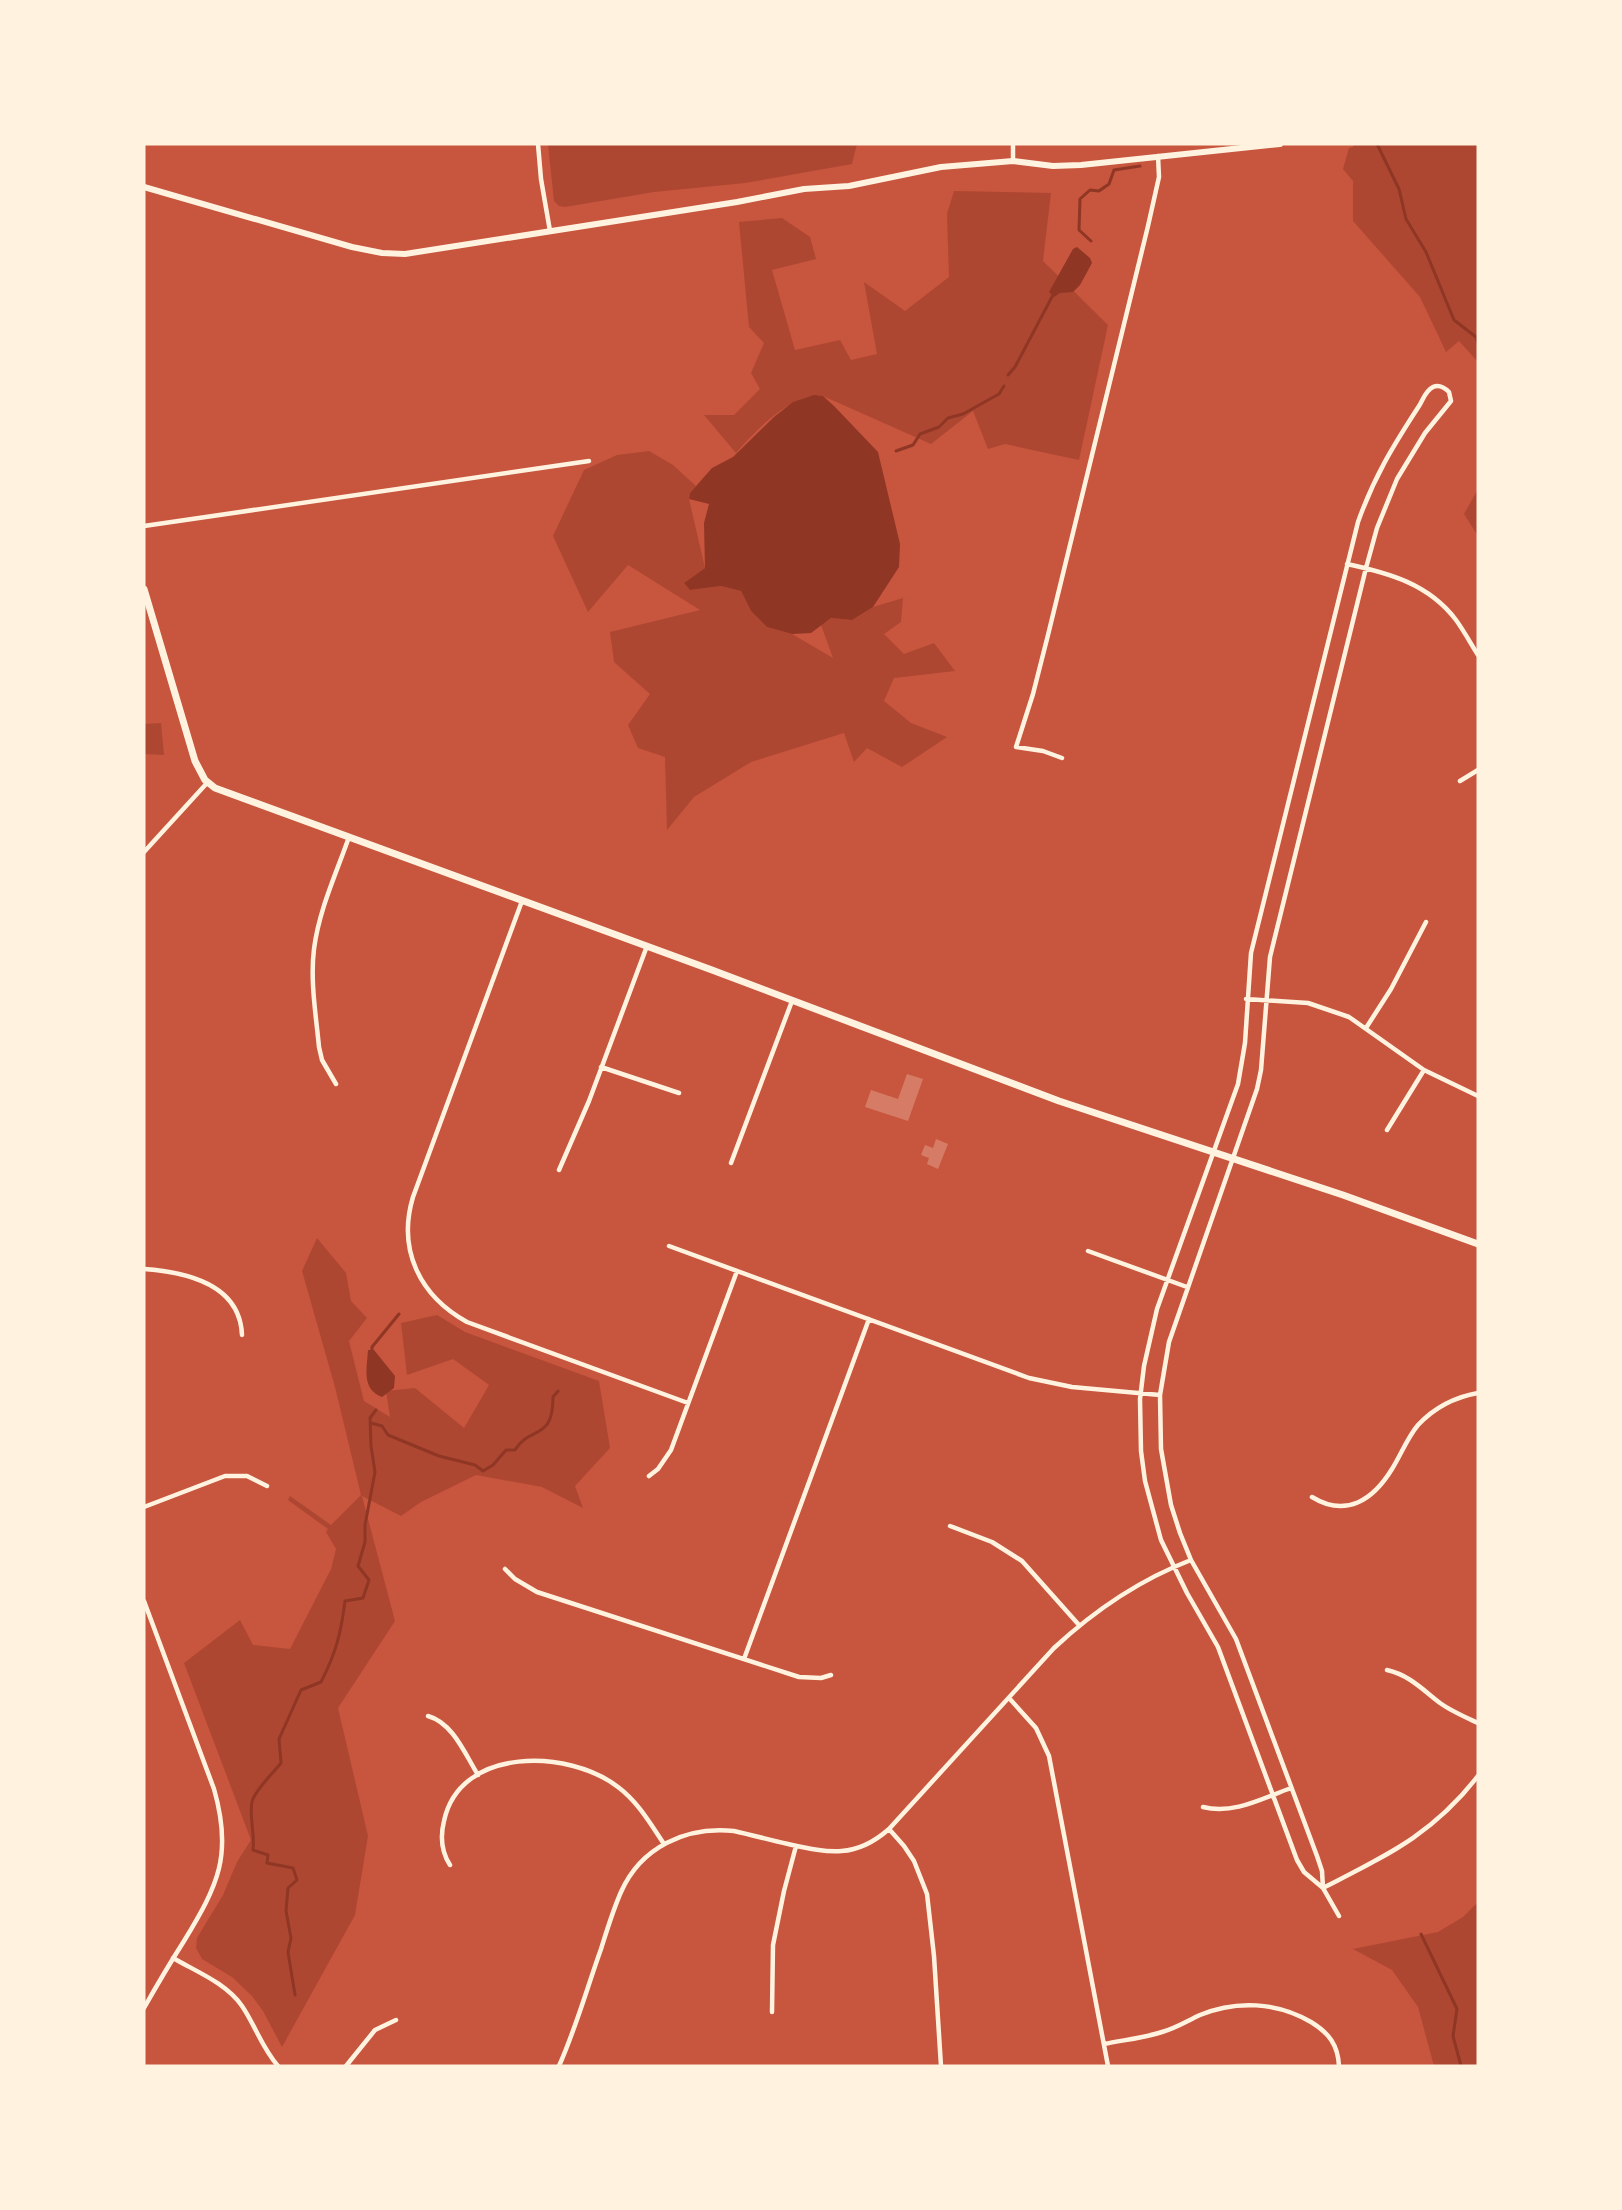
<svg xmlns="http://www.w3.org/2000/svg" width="1622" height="2210" font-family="Karla,sans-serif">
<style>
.green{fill:#ae4732}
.water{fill:#8f3625}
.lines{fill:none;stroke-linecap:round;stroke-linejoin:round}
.stream{stroke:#8f3625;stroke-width:3}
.building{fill:#d67c66}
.minor{stroke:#fff3e0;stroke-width:4.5}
.tertiary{stroke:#fff3e0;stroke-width:6}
.secondary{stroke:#fff3e0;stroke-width:7}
</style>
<rect width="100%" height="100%" fill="#c8553d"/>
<path class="green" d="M548,144h309l-5,20 -107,19 -91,9 -89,15 -6,-1 -5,-5z
M1354,144h124v218l-19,-21 -13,11 -26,-55 -67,-76v-40l-10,-12 6,-21 4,-1z
M954,191l97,2 -8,68 65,64 -29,135 -74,-16 -17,5 -15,-38 -42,33 -108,-48c-32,-3 -68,35 -87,57l-32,-38h30l26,-26 -9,-16 13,-30 -15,-16 -10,-105 43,-4 28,19 6,22 -44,11 23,80 45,-10 11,20 26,-6 -13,-72 41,29 44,-34 -2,-63z
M649,451l24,14 23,21 -6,7 -1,6 16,69 -21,15 6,7 31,-4 20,5 10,20 16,16 25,7 41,24 -12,-33 10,-7 21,2 21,-13 30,-9 -2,24 -17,12 20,20 30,-11 21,28 -61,7 -10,23 27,22 36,14 -45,30 -35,-19 -13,14 -10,-29 -93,29 -57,35 -27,33 -2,-73 -27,-9 -10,-23 22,-31 -36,-32 -4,-30 90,-22 -72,-45 -40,47 -35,-76 31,-66 33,-15z
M1478,489v47l-14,-22z
M161,723l3,32 -20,-1v-30z
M317,1238l29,35 5,28 16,17 -18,23 15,60 26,16 -4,-26 29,-3 49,40 25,-43 -36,-26 -46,16 -6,-52 36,-8 28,17 134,49 11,67 -35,38 8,22 -41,-21 -66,-12 -55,27 -20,14 -39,-20 33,125 -57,87 30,128 -13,79 -73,132 -19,-36 -11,-15 -20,-19 -30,-18 -6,-11 1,-10 26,-43 14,-33 14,-22 -67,-177 56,-43 13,25 37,4 41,-80 5,-20 -10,-17 2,-3 -40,-29 2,-4 41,29 30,-30 -26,-108 -33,-116z
M1478,1902v164h-44l-16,-59 -26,-37 -39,-21 85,-17 25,-15z"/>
<path class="water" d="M1077,247l13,11 2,5 -12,22 -7,7 -13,1 -6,4 -5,-5 24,-43z
M814,395l9,1 11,10 44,46 22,92 -1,23 -26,40 -21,13 -21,-2 -20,15 -19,1 -25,-7 -16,-16 -10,-20 -20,-5 -31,4 -6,-7 21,-15 -1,-45 5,-19 -20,-5 1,-6 22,-25 21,-11 41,-40 19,-15z
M368,1350h6l21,26 -1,12 -12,9c-21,-8 -15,-28 -14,-47z"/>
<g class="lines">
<path class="stream" d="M1377,144l22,45 7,30 20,33 28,68 22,17 2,6
M1091,241l-12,-11 1,-31 10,-9 9,1 10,-7 5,-14 26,-4
M1008,375l7,-8 39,-74
M896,451l17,-6 7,-11 19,-7 9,-9 15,-4 36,-20 5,-8
M372,1353v-6l27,-33
M371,1423l11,3 6,9 51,21 36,9 8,6 10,-6 13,-15h9c15,-25 38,-8 38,-53l5,-6
M1421,1934l36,75 -4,27 8,30
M295,1995l-7,-43 3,-14 -5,-27 2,-23 9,-8 -4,-12 -26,-5 1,-8 -15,-5c2,-17 -4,-33 -1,-48 2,-11 22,-30 29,-39l-2,-24 22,-49 20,-8c15,-29 20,-49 24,-81l18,-3 6,-18 -11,-14 7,-24v-17l10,-53 -4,-26 -1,-28 6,-8"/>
</g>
<path class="building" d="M907,1074l16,5 -15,42 -43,-14 6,-17 27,9z
M936,1139l12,5 -10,25 -11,-5 2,-6 -8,-3 4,-10 8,3z"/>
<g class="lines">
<path class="minor" d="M538,144l3,35 9,52
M1013,161v-17
M144,526l445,-65
M1347,564c42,9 82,20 109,56 8,11 15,24 22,35
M1062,758l-19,-7 -27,-4 17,-53 15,-59 100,-409 11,-49 -1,-21
M1460,781l18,-11
M144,852l63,-69
M522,901l-109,296c-16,53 7,99 54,125l221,81
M1246,999l62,4 41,14 75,53 54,26
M1366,1028l25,-39 35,-67
M601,1067l78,26
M336,1084l-14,-24 -3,-13c-3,-32 -9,-66 -5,-98 5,-39 22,-75 35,-112
M1387,1130l37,-60
M731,1163l61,-162
M559,1170l30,-69 58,-155
M669,1246l360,132 43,9 88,8
M1088,1251l99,36
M144,1269c42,3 96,15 98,66
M649,1476l9,-7 13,-19 66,-179
M1312,1497c34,21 61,3 80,-28 9,-14 15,-31 26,-44 16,-17 37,-28 60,-32
M144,1507l81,-31h22l20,10
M950,1526l42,16 30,19 57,64
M505,1569l10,10 22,13 262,85 22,1 10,-3
M144,1601l70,188c19,66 4,96 -30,152 -14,22 -27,44 -40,67
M744,1659l125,-340
M1387,1670c22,5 35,19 53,33 11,8 25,14 38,20
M1009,1698l27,30 13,28 59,310
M428,1716c25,7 37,38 50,59
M1203,1807c30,8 60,-9 88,-19
M889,1829l15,17 10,15 13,33 7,62 7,110
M450,1865c-9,-14 -10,-28 -6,-44 16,-75 125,-72 174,-34 20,15 32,36 46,57
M1323,1888l-19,-16 -7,-12 -79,-213 -31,-54 -26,-53 -16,-59 -4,-30 -1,-52 4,-33 13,-57 81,-225 7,-41 6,-90 107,-431c16,-45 35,-76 61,-116 4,-6 6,-15 14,-19 6,-3 11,0 16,5l2,9 -26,32 -28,46 -20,49 -11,40 -96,389 -9,113 -4,19 -88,253 -9,53 1,54 10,56 9,28 11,27 45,79 81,217 5,15 1,17 16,28
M1323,1888c64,-33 109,-53 155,-112
M173,1958c24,14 53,25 69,48 13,19 20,42 36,60
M772,2012l1,-67 11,-54 12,-45
M1104,2044c19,-4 40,-6 58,-12 14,-4 25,-11 38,-17 36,-15 77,-13 111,7 18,11 27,23 28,44
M346,2066l29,-36 21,-10
M559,2066c17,-38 28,-78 42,-117 6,-19 12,-39 20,-57 20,-45 65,-66 113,-61 18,4 36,9 54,13 41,9 67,15 101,-15l165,-181c41,-38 85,-68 137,-88"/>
<path class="tertiary" d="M144,187l208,60 30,6 23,1 332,-52 67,-13 45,-3 92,-19 72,-6 40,5 28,-1 199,-21"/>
<path class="secondary" d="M144,589l51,172 10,19 10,8 497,182 347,131 284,94 135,49"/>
</g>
<rect width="1622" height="2210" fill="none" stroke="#fff3e0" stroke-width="291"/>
</svg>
